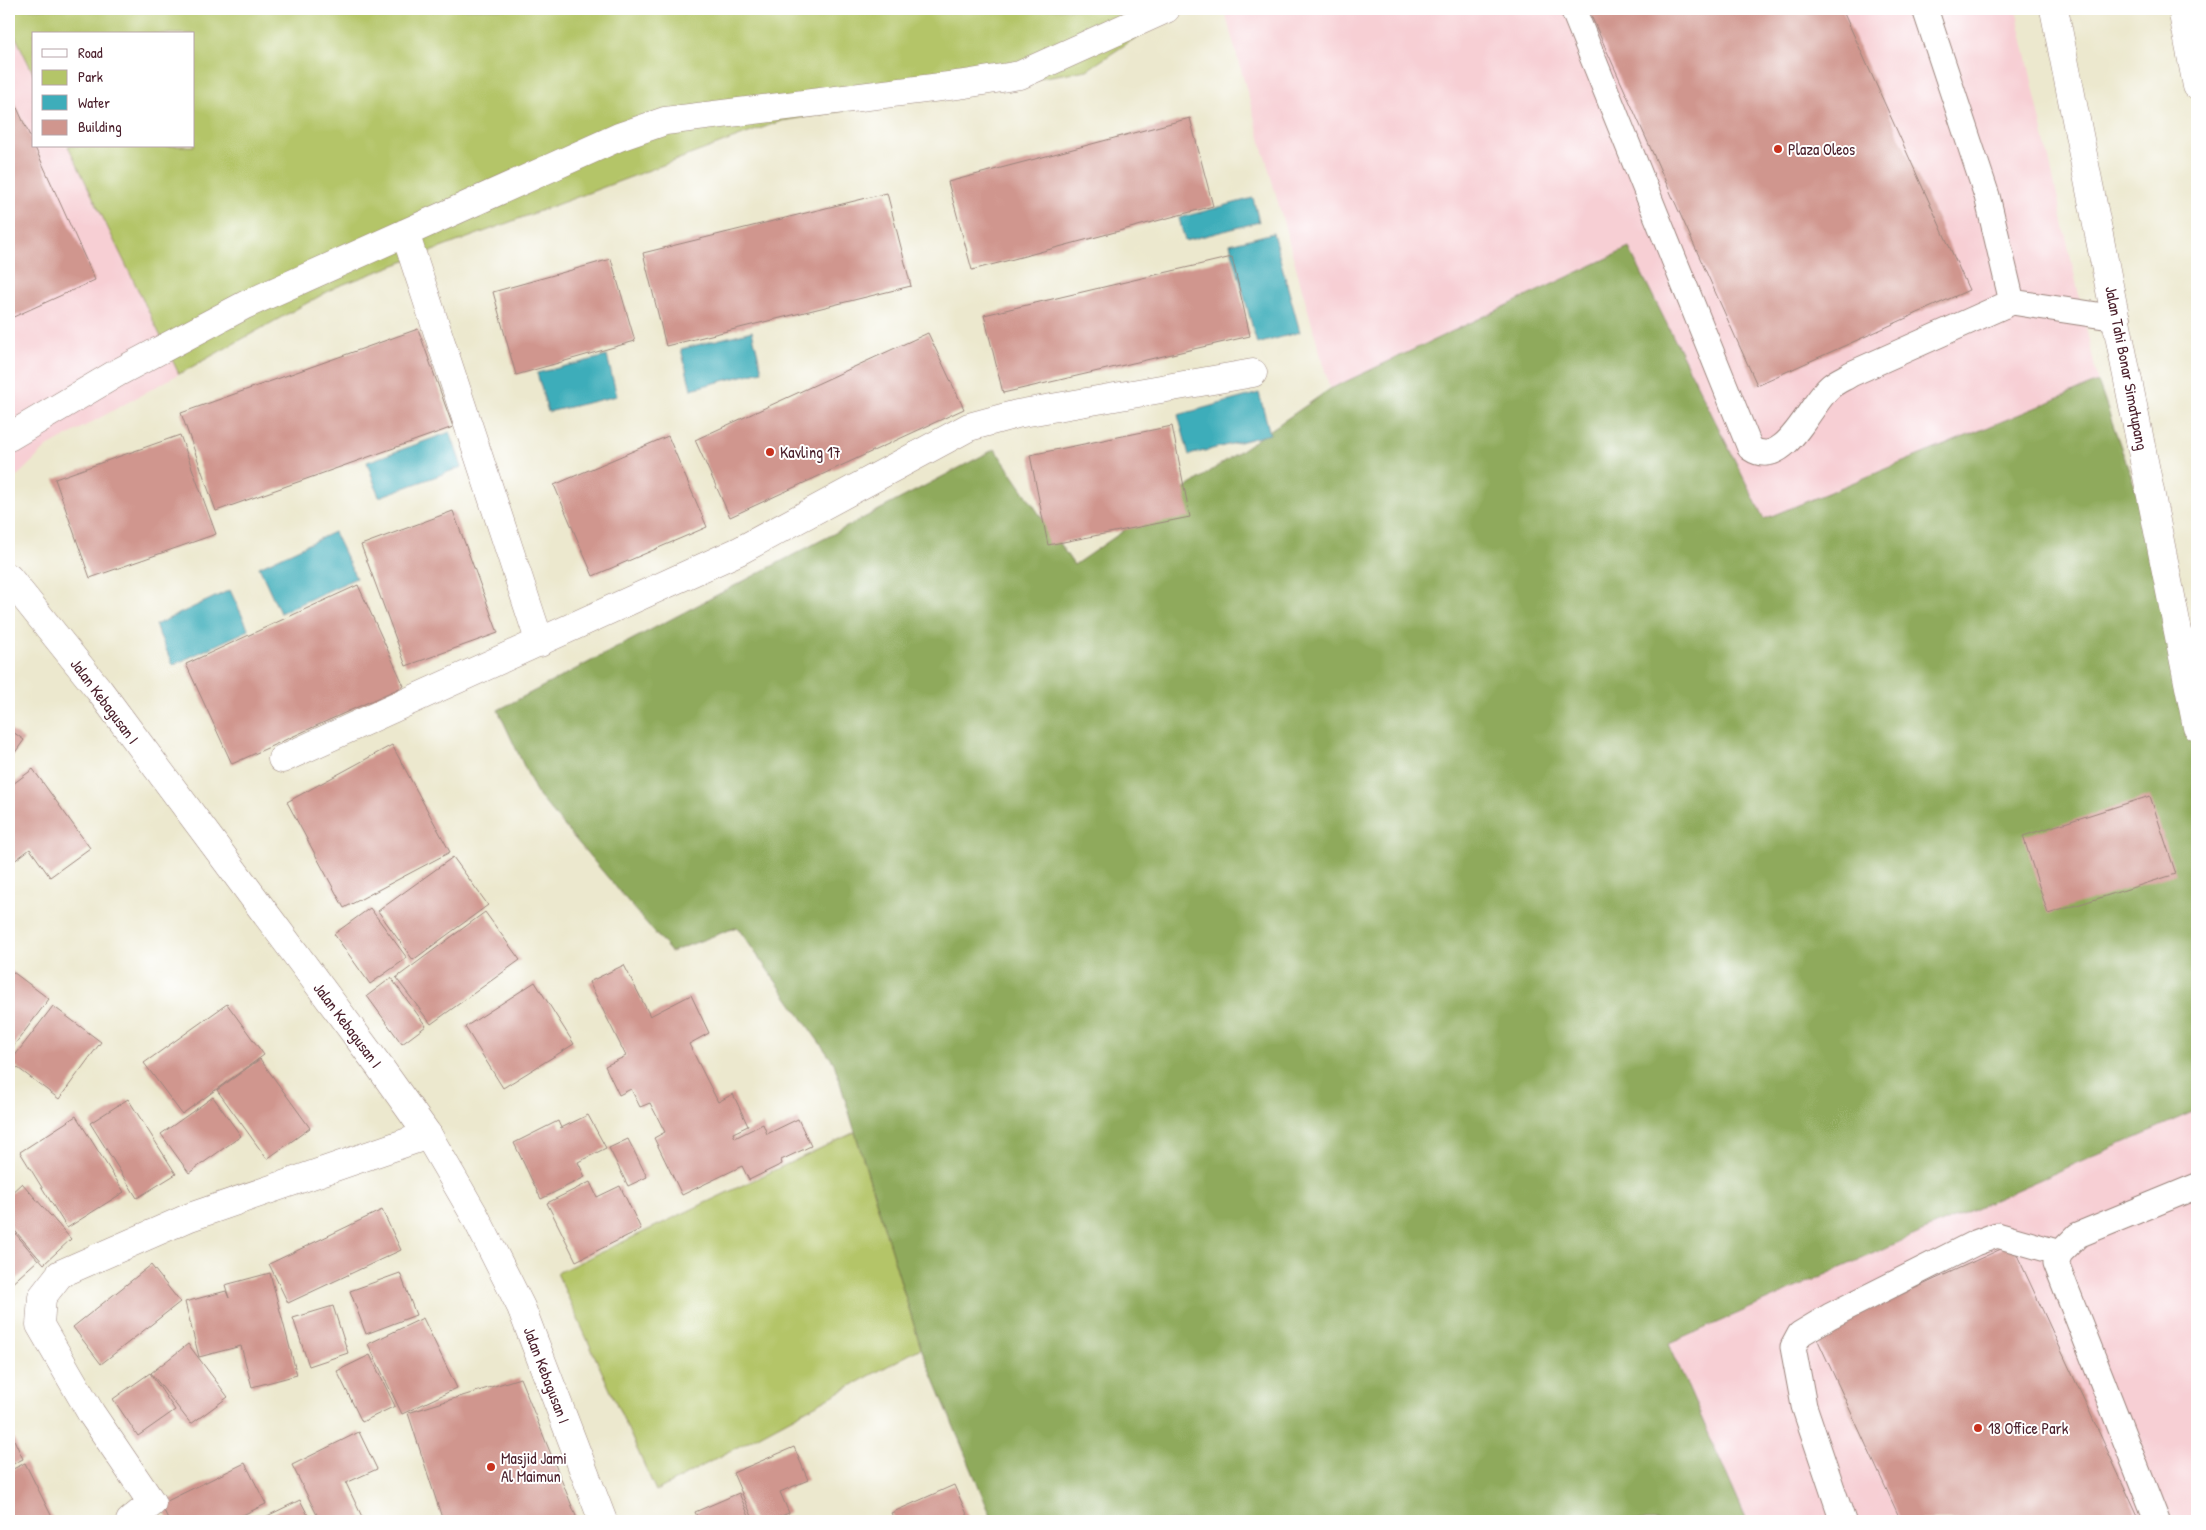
<svg xmlns="http://www.w3.org/2000/svg" width="2206" height="1530" font-family="'Patrick Hand',sans-serif">
<style>
.built{fill:#f7cfd4}
.green{fill:#b4c568;stroke:#7f724a}
.forest{fill:#8faa5c;stroke:#6c6444}
.water{fill:#3eadba;stroke:#446672}
.building{fill:#d0968e}
.lines{fill:none;stroke-linecap:round;stroke-linejoin:round}
.service-casing{stroke:#9b847c;stroke-width:27}
.minor-casing{stroke:#9b847c;stroke-width:29}
.tertiary-casing{stroke:#9b847c;stroke-width:29}
.trunk-casing{stroke:#9b847c;stroke-width:29}
.motorway-casing{stroke:#9b847c;stroke-width:29}
.service{stroke:#fff;stroke-width:25}
.minor{stroke:#fff;stroke-width:28}
.tertiary{stroke:#fff;stroke-width:28}
.trunk{stroke:#fff;stroke-width:28}
.motorway{stroke:#fff;stroke-width:28}
.poi-dot{fill:#c8321e;stroke:#fff;stroke-width:2}
.labels{text-anchor:middle;stroke-width:4;stroke-linejoin:round;paint-order:stroke}
.poi-label{font-size:16px;fill:#4a1f2b;stroke:#fff;text-anchor:start}
.street-label{font-size:16px;fill:#4a1f2b;stroke:#fff}
</style>
<rect width="100%" height="100%" fill="#fff"/>
<filter id="ink" filterUnits="userSpaceOnUse"><feTurbulence type="fractalNoise" baseFrequency=".02" numOctaves="2"/><feDisplacementMap in="SourceGraphic" scale="10" xChannelSelector="R" yChannelSelector="G"/><feConvolveMatrix kernelMatrix="1 2 1 2 8 2 1 2 1" color-interpolation-filters="sRGB"/></filter>
<filter id="wash" filterUnits="userSpaceOnUse"><feTurbulence type="fractalNoise" baseFrequency=".0096" numOctaves="4" result="noise"/><feDisplacementMap in="SourceGraphic" scale="20" xChannelSelector="R" yChannelSelector="G"/><feGaussianBlur stdDeviation="1.12" result="paint"/><feColorMatrix in="noise" values="0 0 0 0 0 0 0 0 0 0 0 0 0 0 0 0 0 1.4 0 .05"/><feComposite in="paint" operator="in"/></filter>
<g filter="url(#wash)">
<rect width="100%" height="100%" fill="#ece8ce"/>
<path class="built" d="M1224,9h792l82,373 -334,137 -135,-271 -299,141z
M9,23l25,52v71h34l111,228 -132,73 -38,37z
M2197,1110v411h-450l-79,-177z"/>
<path class="green" d="M9,9h1170l-92,61 -306,51 -445,166 -157,87 -111,-228h126v-112h-160v41l-25,-52z
M855,1132l66,216 -265,143 -99,-218z"/>
<path class="forest" d="M1629,248l135,271 334,-137 99,281v447l-528,234 78,177h-754l-72,-173 -87,-285 -97,-136 -66,25 -134,-158 -39,-84 497,-261 79,116 256,-176z"/>
<path class="water" d="M1253,198l6,24 -74,19 -6,-23z
M1273,233l27,99 -43,12 -27,-100z
M752,331l10,40 -71,18 -10,-40z
M607,356l10,40 -69,16 -11,-39z
M1259,393l11,41 -81,21 -11,-40z
M450,432l12,35 -83,30 -12,-35z
M334,532l22,46 -76,35 -21,-46z
M230,590l19,40 -76,35 -18,-40z"/>
<g id="blocks">
<path class="building" d="M1588,9h254l127,281 -212,95z
M9,90l86,190 -86,39z
M1190,118l23,88 -241,64 -24,-88z
M887,193l24,93 -245,60 -23,-93z
M1232,257l18,79 -247,57 -19,-78z
M611,259l24,82 -119,34 -23,-83z
M418,329l35,98 -237,84 -35,-98z
M928,333l36,76 -234,108 -35,-77z
M1172,426l18,91 -142,28 -18,-90z
M180,435l36,99 -126,44 -35,-99z
M668,436l39,91 -114,49 -39,-91z
M453,511l45,122 -92,33 -45,-121z
M358,585l46,101 -172,78 -46,-100z
M9,729l15,11 -15,21z
M392,745l58,107 -106,56 -57,-106z
M33,769l57,79 -40,29 -20,-28 -21,16v-78z
M2150,796l26,78 -128,40 -25,-78z
M453,857l35,48 -75,55 -35,-49z
M370,908l37,50 -37,26 -36,-50z
M485,912l35,48 -89,64 -35,-46z
M624,965l26,51 41,-21 18,38 -20,11 29,58 15,-8 15,32 -15,7 2,5 28,-14 4,10 31,-15 13,27 -30,14 1,4 -33,16 -7,-14 -60,29 -28,-57 11,-6 -15,-29 -10,4 -9,-18 -12,6 -14,-29 21,-10 -37,-74z
M9,969l40,30 -40,53z
M391,978l35,48 -24,18 -35,-48z
M535,982l39,62 -71,44 -38,-61z
M227,1004l37,51 -82,59 -38,-51z
M53,1006l48,36 -42,57 -49,-37z
M260,1059l50,69 -43,31 -50,-69z
M213,1097l28,39 -52,37 -28,-39z
M128,1099l48,75 -39,24 -47,-75z
M588,1115l18,33 -28,14 7,15 -44,22 -27,-56 44,-22 3,7z
M76,1116l48,76 -57,36 -47,-76z
M628,1139l19,38 -19,9 -19,-38z
M590,1182l7,15 23,-11 21,43 -65,32 -29,-58z
M22,1183l49,56 -27,25 -35,-40v-29z
M382,1210l19,40 -113,53 -19,-39z
M9,1226l29,34 -29,26z
M2012,1244l128,277h-239l-86,-187z
M151,1265l29,37 -79,62 -28,-37z
M270,1273l27,102 -45,12 -11,-41 -42,11 -14,-55 41,-11 3,7 -4,-13z
M400,1273l16,42 -50,19 -16,-43z
M333,1306l15,47 -39,13 -16,-48z
M423,1318l34,70 -55,26 -34,-70z
M9,1343h5l-2,66h-3z
M188,1344l40,53 -37,27 -40,-51z
M370,1355l25,51 -33,16 -25,-51z
M150,1373l25,37 -37,26 -25,-37z
M520,1378l58,143h-135l-35,-108z
M9,1429l14,30 -14,7z
M359,1432l18,37 -31,14 18,38h-44l-28,-56z
M794,1447l14,33 -28,12 9,21 -20,8h-15l-21,-48z
M25,1463l29,58h-45v-50z
M245,1463l21,41 -36,17h-61l-8,-17z
M954,1485l16,36h-75l-4,-8z
M739,1493l12,28h-52l-4,-9z
M300,1500l11,21h-51l-1,-1z"/>
</g>
</g>
<g filter="url(#ink)">
<use href="#blocks" fill-opacity="0" stroke="#9b847c" stroke-width="1"/>
<g class="lines">
<g class="service-casing">
<path id="service" d="M1573,9l177,439c35,24 59,-44 81,-62 6,-5 14,-8 20,-12l161,-72 105,16
M1925,9l62,187 25,106
M1843,1521l-39,-115 -11,-59 7,-13 30,-18 145,-73 22,-8 63,18
M2157,1521l-101,-258 4,-10 18,-18 119,-49"/>
</g>
<g class="minor-casing">
<path id="minor" d="M405,233l135,410
M9,437l108,-64 128,-68 374,-168 46,-16 300,-37 55,-9 146,-66
M282,759l457,-208 230,-124 48,-13 236,-41
M130,1521l22,-18 -61,-90 -51,-88 2,-28 18,-23 130,-57 238,-82"/>
</g>
<g class="tertiary-casing">
<path id="tertiary" d="M9,578l90,112 280,376 49,69 47,81 46,91 82,214"/>
</g>
<g class="trunk-casing">
<path id="trunk" d="M2054,9l143,718"/>
</g>
<g class="motorway-casing">
<path id="motorway" d="M2182,9l15,77"/>
</g>
<use href="#service" class="service"/>
<use href="#minor" class="minor"/>
<use href="#tertiary" class="tertiary"/>
<use href="#trunk" class="trunk"/>
<use href="#motorway" class="motorway"/>
</g>
</g>
<g class="poi-dot">
<circle cx="1778" cy="149" r="5"/>
<circle cx="770" cy="452" r="5"/>
<circle cx="1978" cy="1428" r="5"/>
<circle cx="491" cy="1467" r="5"/>
</g>
<g class="labels">
<g class="poi-label">
<text x="1788" y="155">Plaza Oleos</text>
<text x="780" y="458">Kavling 17</text>
<text x="1988" y="1434">18 Office Park</text>
<text x="501" y="1464">Masjid Jami<tspan x="501" dy="18">Al Maimun</tspan></text>
</g>
<g class="street-label">
<text transform="translate(2127 368) rotate(79)" y="6">Jalan Tahi Bonar Simatupang</text>
<text transform="translate(105 701) rotate(53)" y="6">Jalan Kebagusan I</text>
<text transform="translate(348 1025) rotate(53)" y="6">Jalan Kebagusan I</text>
<text transform="translate(547 1375) rotate(69)" y="6">Jalan Kebagusan I</text>
</g>
</g>
<rect width="2206" height="1530" fill="none" stroke="#fff" stroke-width="30"/>
<rect x="32" y="32" width="162" height="115" fill="#ffffff" stroke="#b7a5aa"/>
<rect x="42" y="49" width="25" height="8" fill="#ffffff" stroke="#b7a5aa"/>
<text x="78" y="58" font-size="15" fill="#4a1f2b">Road</text>
<rect x="42" y="70" width="25" height="15" fill="#b4c568" stroke="#b7a5aa"/>
<text x="78" y="82" font-size="15" fill="#4a1f2b">Park</text>
<rect x="42" y="95" width="25" height="15" fill="#3eadba" stroke="#b7a5aa"/>
<text x="78" y="108" font-size="15" fill="#4a1f2b">Water</text>
<rect x="42" y="120" width="25" height="15" fill="#d0968e" stroke="#b7a5aa"/>
<text x="78" y="132" font-size="15" fill="#4a1f2b">Building</text>
</svg>
